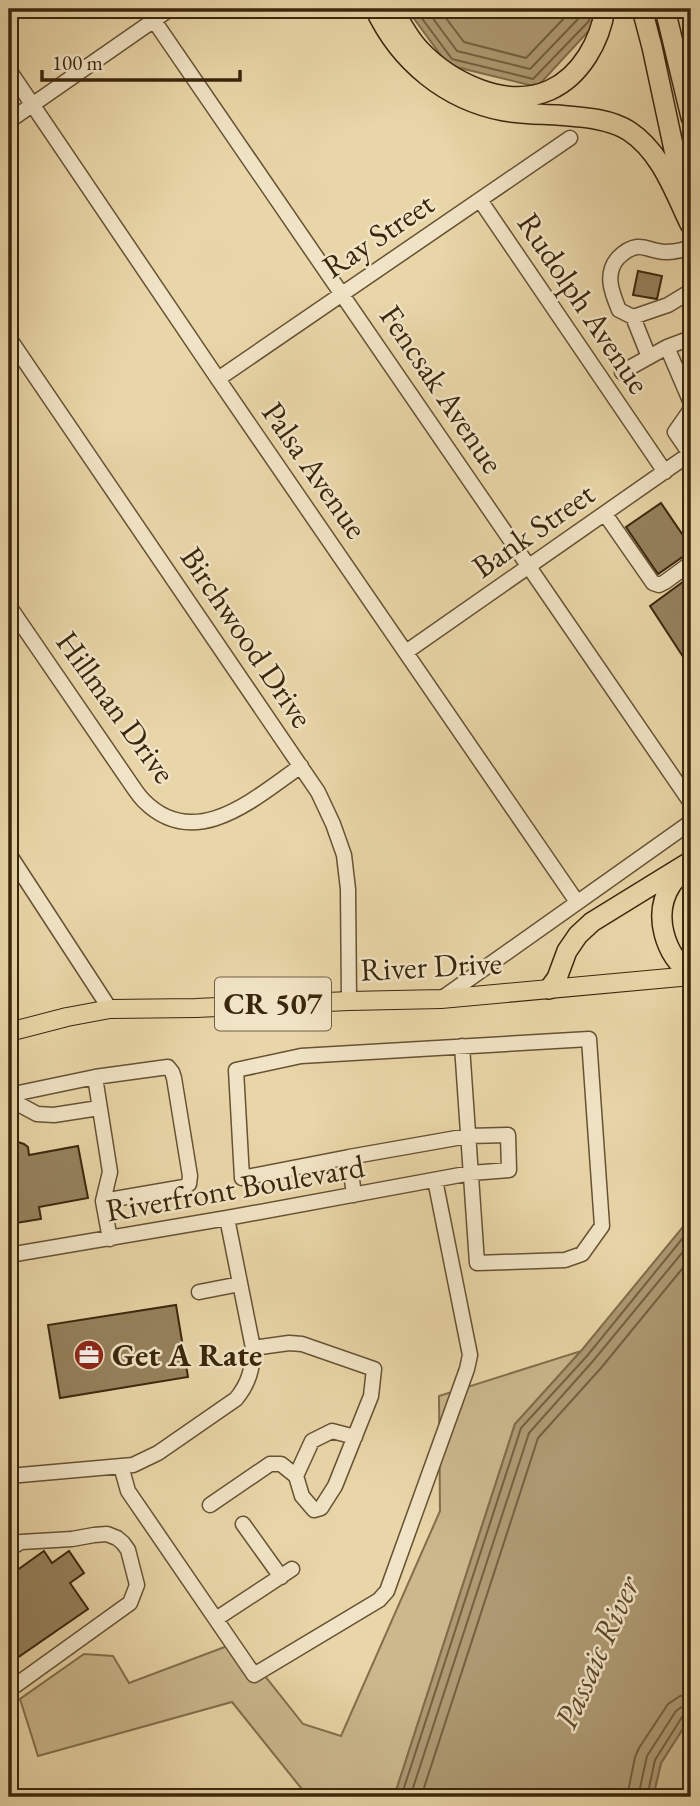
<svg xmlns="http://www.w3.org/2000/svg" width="700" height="1806" font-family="'EB Garamond',serif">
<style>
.green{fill:#cbb88d;stroke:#826f4c;stroke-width:2}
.water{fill:#ae9a73;stroke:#806c4a;stroke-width:2}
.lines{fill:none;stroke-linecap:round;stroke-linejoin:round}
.shore{stroke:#746040;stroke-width:2}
.building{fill:#95825d;stroke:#3a260c;stroke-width:2}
.minor-casing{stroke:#665233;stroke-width:17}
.major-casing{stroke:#3a260c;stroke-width:20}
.highway-casing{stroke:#3a260c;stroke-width:22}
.minor{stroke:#f1e4c6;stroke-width:14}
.major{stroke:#e9d6a8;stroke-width:18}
.highway{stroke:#e9d6a8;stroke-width:19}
.labels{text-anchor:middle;stroke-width:5;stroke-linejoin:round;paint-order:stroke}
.shield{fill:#f1e4c6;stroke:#715f44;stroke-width:2}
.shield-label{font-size:30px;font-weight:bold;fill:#3a260c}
.street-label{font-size:32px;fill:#3a260c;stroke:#f1e4c6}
.poi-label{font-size:32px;font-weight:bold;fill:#3a260c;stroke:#f1e4c6;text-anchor:start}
.water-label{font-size:33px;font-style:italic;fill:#5d492b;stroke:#f1e4c6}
</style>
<rect width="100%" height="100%" fill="#e9d6a8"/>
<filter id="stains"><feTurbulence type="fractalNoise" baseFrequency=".00286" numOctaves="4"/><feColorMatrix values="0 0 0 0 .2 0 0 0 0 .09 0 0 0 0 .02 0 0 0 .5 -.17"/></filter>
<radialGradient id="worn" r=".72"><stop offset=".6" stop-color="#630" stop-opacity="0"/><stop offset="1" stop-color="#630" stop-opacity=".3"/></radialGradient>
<path class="green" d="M581,1351l-66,73 -121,373h-83l-10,-9 -69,-86 -194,54 -18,-57 64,-45 29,2 16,27 109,-41 65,82 38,12 99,-225 -1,-115z
M691,1716v81h-38l8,-34z"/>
<path class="water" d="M407,9h189l1,13 -60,65 -89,-22z
M691,1217v499l-30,47 -8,34h-259l121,-373 66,-73z"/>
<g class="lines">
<path class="shore" d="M415,9l37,50 81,20 56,-58 1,-12
M426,9l31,42 73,18 50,-52 1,-8
M439,9l25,33 62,16 43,-45 1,-4
M401,1797l120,-369 66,-72 104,-128
M410,1797l119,-364 64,-72 98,-119
M421,1797l117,-359 63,-70 90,-110
M627,1797l8,-40 4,-9 29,-44 12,-8 11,-2
M638,1797l9,-41 29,-45 7,-5 8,-1
M647,1797l8,-37 27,-43 4,-3h5"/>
</g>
<path class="building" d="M638,271l24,5 -5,23 -24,-4z
M661,503l30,44v4l-33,23 -32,-47z
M691,576v45l-7,7 7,12v29l-41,-63z
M9,1142h9l6,2 4,3 1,8 49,-9 10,52 -49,9 2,12 -25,4 -7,-1z
M176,1305l12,72 -128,21 -12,-73z
M44,1551l8,12 17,-12 15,22 -14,10 18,26 -71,49 -8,-12v-70z"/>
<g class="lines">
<g class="minor-casing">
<path id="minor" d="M146,9l545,794
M689,9l2,4
M678,62l13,-7
M9,70l209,309 359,523
M9,121l161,-112
M480,200l185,272
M691,248c-11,2 -22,6 -33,3 -8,-1 -13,-5 -21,-4 -8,1 -14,6 -19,11 -14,16 -6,35 1,52l14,7 35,-12 23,-14
M633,317l16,40
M9,338l309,454 15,32 11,31 4,34 1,112
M667,347l24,-9
M622,372l45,-25 24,56
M218,379l352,-241
M690,454l-15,-22 16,-23
M605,514l48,69 6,2 6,-3 26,-19
M9,606l122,178c4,6 8,12 13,17 52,52 112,-4 157,-35
M406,652l285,-199
M9,854l101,155
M441,999l250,-177
M9,1095l86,-18
M9,1099l28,15 17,1 45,-7
M354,1195l-5,-38 -107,21 -6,-108 65,-14 288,-17 13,187 -20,28 -17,6 -88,3 -15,-217
M103,1201l81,-14 5,-3 1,-8 -16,-98 -2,-6 -4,-5 -73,10 15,95 -7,29 7,38
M9,1255l218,-37 244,-45 38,-3 -1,-35 -40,1 -119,21
M199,1292l41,-8
M253,1348l36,-5 13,1 72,25 -3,27 -36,90 -14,22 -7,2 -12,-14 -6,-20 16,-35 20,-10 23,6
M121,1466l7,25 126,184 125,-75 8,-9 80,-222 3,-14 -35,-175
M9,1476l124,-11 25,-12 78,-54c13,-16 17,-31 17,-51l-26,-130
M210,1505l60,-41h11l15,12
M243,1524l38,53
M9,1549l12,-7 51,-3 22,-4 13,-1 10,4 6,5 5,7 9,35 -7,18 -114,82 -7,2
M216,1619l76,-50"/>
</g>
<g class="major-casing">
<path id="major" d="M9,1032l58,-15 43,-8 86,-1 153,-7 92,-2 250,-23"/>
</g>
<g class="highway-casing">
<path id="highway" d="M375,9c25,53 71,91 129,102 17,3 35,3 53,4 23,2 52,3 72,16 32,21 45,60 61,93
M393,9c8,14 15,28 26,40 31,33 87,61 131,41 31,-14 50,-49 55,-81
M642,9l10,38 32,149
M665,9l26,108
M681,872c-3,4 -7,9 -10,13 -19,30 -6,70 20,89
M549,989l8,-11 10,-27 11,-16 14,-13 99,-61"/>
</g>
<use href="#minor" class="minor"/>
<use href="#major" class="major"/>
<use href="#highway" class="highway"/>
</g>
<defs>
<g id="office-disc" transform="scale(1.575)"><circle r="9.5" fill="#8f2418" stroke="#f1e4c6"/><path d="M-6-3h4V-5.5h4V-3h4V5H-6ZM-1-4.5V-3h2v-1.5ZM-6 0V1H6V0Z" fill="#fff"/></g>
</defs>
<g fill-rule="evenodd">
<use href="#office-disc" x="89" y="1355"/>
</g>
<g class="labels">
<rect class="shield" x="215" y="977.5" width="116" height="53" rx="5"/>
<g class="shield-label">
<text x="273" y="1014">CR 507</text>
</g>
<g class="street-label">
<text transform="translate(378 235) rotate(-34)" y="11">Ray Street</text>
<text transform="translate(584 303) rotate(56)" y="11">Rudolph Avenue</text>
<text transform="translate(442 389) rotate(56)" y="11">Fencsak Avenue</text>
<text transform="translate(315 470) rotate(55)" y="11">Palsa Avenue</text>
<text transform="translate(533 530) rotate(-35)" y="11">Bank Street</text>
<text transform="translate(247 637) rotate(56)" y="11">Birchwood Drive</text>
<text transform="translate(116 707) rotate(54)" y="11">Hillman Drive</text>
<text transform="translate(431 966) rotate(-3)" y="11">River Drive</text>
<text transform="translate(235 1188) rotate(-10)" y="11">Riverfront Boulevard</text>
</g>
<g class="poi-label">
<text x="112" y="1366">Get A Rate</text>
</g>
<g class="water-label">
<text transform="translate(596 1652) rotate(-66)" y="12">Passaic River</text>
</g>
</g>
<rect width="700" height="1806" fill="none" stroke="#e9d6a8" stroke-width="35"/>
<rect x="10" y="10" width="679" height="1785" fill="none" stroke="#3a260c" stroke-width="3.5"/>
<rect x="18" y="18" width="665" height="1771" fill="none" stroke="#3a260c" stroke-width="2"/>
<path d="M42 70v10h198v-10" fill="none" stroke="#3a260c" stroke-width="3.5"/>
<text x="52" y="70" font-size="21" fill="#3a260c" stroke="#f1e4c6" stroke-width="5" paint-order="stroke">100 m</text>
<rect width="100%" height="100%" filter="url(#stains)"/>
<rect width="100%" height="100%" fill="url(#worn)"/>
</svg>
